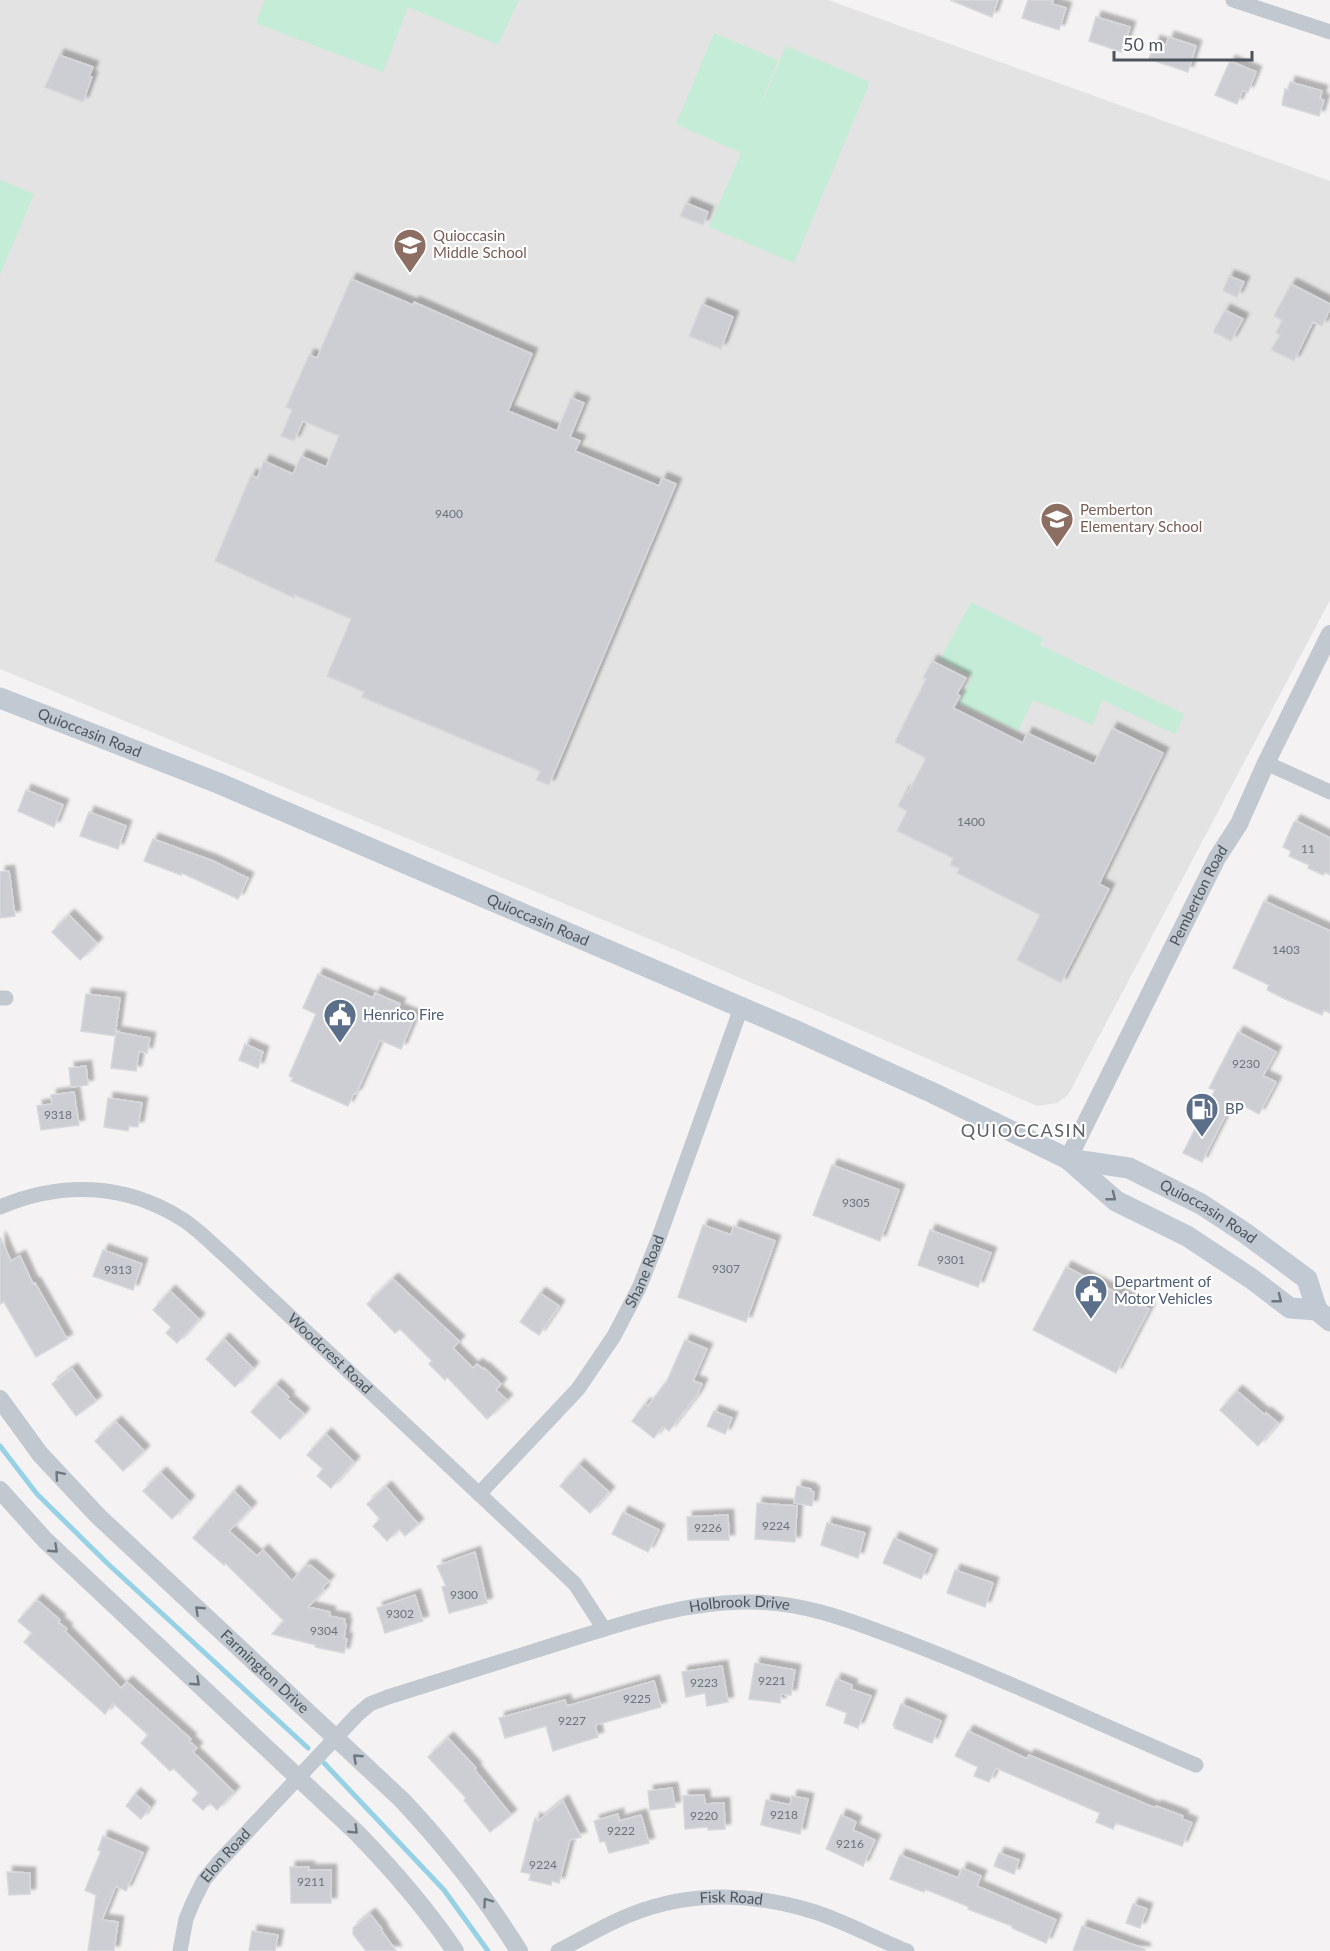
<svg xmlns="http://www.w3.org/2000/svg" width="1330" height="1951" font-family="Lato,sans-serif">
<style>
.education{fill:#e4e3e3}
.green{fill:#c5ecd6}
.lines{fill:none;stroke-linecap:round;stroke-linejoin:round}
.stream{stroke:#97d1e5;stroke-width:5}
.building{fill:#ccced3;stroke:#d6d8dc;stroke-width:1.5;filter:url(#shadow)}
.minor{stroke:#c1c8cf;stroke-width:15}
.tertiary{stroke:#c1c8cf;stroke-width:18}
.secondary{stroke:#c1c9d3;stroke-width:21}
.oneway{stroke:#6e7780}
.oneway2{stroke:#6e777f}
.labels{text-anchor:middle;stroke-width:4.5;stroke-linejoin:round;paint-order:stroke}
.number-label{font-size:12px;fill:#6b727a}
.education-label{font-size:15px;fill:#785e54;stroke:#fff;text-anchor:start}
.street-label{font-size:15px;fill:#4b545d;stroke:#fff}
.service-label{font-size:15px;fill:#4e5e75;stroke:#fff;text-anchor:start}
.quarter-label{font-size:18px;letter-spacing:1.5px;fill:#5f6266;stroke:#fff}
</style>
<defs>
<filter id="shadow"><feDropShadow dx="5.5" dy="-5.5" stdDeviation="1.5" flood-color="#0004"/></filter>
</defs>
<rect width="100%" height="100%" fill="#f4f2f2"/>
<path class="education" d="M0,0h828l502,181v419l-262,495 -11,8 -20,3 -359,-155 -678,-282z"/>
<path class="green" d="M265,0h254l-21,45 -90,-38 -25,65 -127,-49z
M714,33l64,27 -23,59 31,-73 84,36 -76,181 -85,-36 32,-74 -65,-29z
M0,180l34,14 -34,81z
M971,602l72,36 -3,7 144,69 -9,20 -73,-34 -9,25 -60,-25 -15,31 -59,-28 13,-27 -32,-17z"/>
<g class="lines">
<path class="stream" d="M0,1446l37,48 70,69 201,185
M324,1763l120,127 44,61"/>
</g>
<path class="building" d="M950,0h48l-6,17z
M1028,0h25l-1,4 14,4 -7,22 -37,-12z
M1096,17l34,10 -8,25 -33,-11z
M1169,37l27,9 -8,26 -39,-13 6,-18 11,4z
M59,55l34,12 -4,9 3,1 -9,25 -38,-15z
M1230,61l26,11 -8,20 -5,-2 -6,14 -22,-9z
M1290,82l32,9 -2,8 4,1 -5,16 -37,-11 3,-16 3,1z
M686,203l22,9 -5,13 -23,-9z
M1229,276l15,6 -7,15 -14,-6z
M351,279l62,26 1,-3 118,52 -24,57 49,20 14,-33 13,5 -14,34 10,4 -5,10 84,35 3,-8 14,6 -127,301 -13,-5 4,-9 -178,-74 2,-5 -37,-16 24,-57 -56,-24 -1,3 -79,-37 36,-86 6,3 7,-17 29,13 8,-18 25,11 13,-31 -36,-15 -9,20 -13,-5 11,-26 -6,-3 23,-52 8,3z
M1291,284l39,20v5l-8,17 -9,-4 -19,39 -23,-11 9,-15 -4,-2 6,-13 -8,-4z
M702,304l31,13 -12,32 -32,-13z
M1225,310l18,9 -12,22 -18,-9z
M932,661l34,17 -9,16 3,2 -7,12 70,35 4,-10 67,31 18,-36 51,25 -64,131 10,5 -48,94 -44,-23 23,-45 -83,-42 2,-5 -9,-3 3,-7 -56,-27 10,-20 -9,-5 7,-14 3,1 18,-35 -31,-16 31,-63 -3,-1z
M26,790l37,15 -9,22 -36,-16z
M89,812l37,14 -8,23 -38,-13z
M1296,821l34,17v37l-5,-3 -2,3 -15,-7 1,-3 -20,-9 2,-5 -8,-4 11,-25z
M153,839l60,22 35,17 -10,21 -56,-26 -1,2 -37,-14z
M9,871l6,45 -15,2v-46z
M1264,901l66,30v82l-6,-3 -2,5 -39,-17 -16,-8 2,-5 -36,-17z
M69,915l28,28 -17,17 -28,-28z
M318,974l55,24 2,-5 25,11 -2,5 17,7 -14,33 -21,-9 -24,54 -2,-1 -6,13 -57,-25 2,-3 -4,-2 27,-62 -13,-6z
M86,994l34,4 -5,38 -34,-5z
M116,1032l34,6 -3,15 -8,-2 -3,20 -25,-3z
M1238,1032l38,20 -13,24 13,6 -17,32 -26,-14 -31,62 -19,-9 32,-63 -6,-2z
M245,1044l18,8 -5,16 -19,-8z
M86,1066l2,19 -17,2 -2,-19z
M74,1092l5,33 -38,5 -4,-24 15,-2 -1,-9z
M108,1098l34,5 -4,24 -9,-1 -1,5 -24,-4z
M832,1165l67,25 -19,51 -67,-26z
M703,1225l28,10 3,-9 41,15 -29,81 -68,-25z
M930,1230l61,23 -13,34 -60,-22z
M0,1237l11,24 9,-5 13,28 2,-1 32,56 -31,18 -32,-55 -4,2z
M103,1250l39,14 -9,26 -40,-14z
M1066,1267l83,42 -33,64 -83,-43z
M393,1279l66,62 -6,7 20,20 4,-4 6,5 1,-1 17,16 -5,6 11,10 -20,19 -40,-42 -2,3 -16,-16 3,-3 -32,-32 -5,4 -28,-29z
M170,1291l29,28 -22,24 -11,-10 5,-6 -18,-17z
M540,1293l19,13 -20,29 -19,-13z
M224,1339l29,29 -18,19 -29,-28z
M685,1340l22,9 -14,32 9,3 -5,11 -28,36 -6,-5 -9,12 -22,-17 13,-17 3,2 19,-25z
M72,1369l24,32 -20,15 -24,-32z
M276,1385l13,12 -2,2 17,15 -24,25 -29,-27z
M1237,1391l28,24 1,-2 12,10 -20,23 -38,-36z
M714,1411l18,7 -7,16 -18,-8z
M116,1422l28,29 -21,20 -28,-30z
M326,1434l28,28 -23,26 -14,-12 6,-7 -16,-14z
M579,1465l30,27 -19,21 -30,-27z
M161,1473l28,28 -17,18 -29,-28z
M797,1486l14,3 -1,2 4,1 -2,14 -18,-3z
M386,1487l32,37 -13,12 -6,-7 -12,12 -14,-15 7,-7 -13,-15z
M234,1491l17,17 -22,23 28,25 6,-6 29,31 14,-16 3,2 1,-2 19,16 -7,7 2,2 -16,17 22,5 -1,4 16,3 -1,5h2l-2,14 3,1 -3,14 -29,-6 1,-2 -44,-11 12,-13 -59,-58 -1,2 -31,-27z
M757,1503l40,3 -2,36 -40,-3z
M623,1512l36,18 -11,22 -36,-18z
M728,1515l1,25h-41l-1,-23z
M827,1523l38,10 -7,25 -37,-13z
M894,1538l38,17 -11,24 -38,-16z
M475,1552l12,51 -38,10 -7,-26 4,-1 -9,-20z
M955,1570l38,13 -8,24 -38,-14z
M415,1595l8,26 -38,12 -8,-25z
M37,1600l23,20 -2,2 9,7 -2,2 56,57 6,-6 64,57 -2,2 8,7 -4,4 41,40 -17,18 -7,-7 -7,7 -11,-10 7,-7 -26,-25 -3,3 -29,-28 7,-8 -35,-32 -8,11 -81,-72 8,-9 -14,-12z
M755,1663l40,7 -4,25 -10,-1 -1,9 -31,-4z
M722,1666l6,36 -21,4 -2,-13 -19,4 -4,-25z
M836,1679l16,6 -1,4 20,7 -13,32 -14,-5 3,-10 -21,-8z
M654,1681l7,26 -66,18 3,12 -45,14 -7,-25 -41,12 -6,-20 66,-18 2,6z
M901,1704l40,17 -9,22 -38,-15 1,-3h-2z
M968,1731l59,28 2,-4 126,53 1,-2 27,10 -1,3 10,4 -10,23 -66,-23 -3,6 -17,-7 4,-9 -104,-45 -7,14 -15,-6 4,-9 -23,-11z
M448,1738l28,30 -2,1 37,46 -21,17 -26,-32 2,-2 -38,-41z
M672,1788l3,19 -25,3 -2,-19z
M135,1794l15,13 -9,12 -15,-13z
M704,1795l1,9 19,-1 1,26 -17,1v-3l-23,2 -2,-33z
M792,1796l16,3 -8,35 -39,-9 5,-25 24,5z
M563,1801l18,36 -11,3 -11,43 -7,-2 -1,4 -22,-5 2,-6 -10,-2 14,-54 3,3z
M618,1814l1,7 22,-6 8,28 -40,10 -4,-12 -5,1 -6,-21z
M841,1815l15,7 -3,8 22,10 -12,26 -37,-17z
M103,1836l40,17 -17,38 -10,-5 -14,34 16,2 -4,29h-26l8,-56 -11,-5 16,-39 -3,-1z
M999,1853l20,7 -5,14 -20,-8z
M900,1855l58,23 4,-10 19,8 -4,10 79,34 -10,23 -34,-15v-2l-44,-17 1,-2 -44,-18 -1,3 -34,-13z
M290,1867h19l-1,3h23v33h-40z
M7,1872l23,1v21l-21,1z
M1133,1904l14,5 -7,19 -14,-5z
M370,1914l12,15 -1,1 15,21h-30l-13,-17v-6z
M1082,1926l63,23v2h-72z
M252,1931l26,4 -3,16h-26z"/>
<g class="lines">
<g class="minor">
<path d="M1233,0l97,32"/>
<path d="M1266,763l64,29"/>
<path d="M0,998h6"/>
<path id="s1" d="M0,1207c61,-26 125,-24 182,12 16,10 31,26 46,39l347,326 29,45"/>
<path id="s2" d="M479,1494l99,-105 36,-53 25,-48 19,-48 83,-232"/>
<path id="s3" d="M180,1951l6,-32 7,-17 11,-22 14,-17 139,-148 13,-11 18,-7c59,-19 119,-37 178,-56 58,-18 115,-38 176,-39 64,-2 120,23 178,45 93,36 184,79 276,118"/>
<path id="s4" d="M558,1951c24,-12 48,-27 74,-37 59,-23 122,-21 183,-2 31,10 61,27 92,39"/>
</g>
<g class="tertiary">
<path id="s5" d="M1068,1159l149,-301 22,-34 27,-61 64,-129"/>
<path id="s6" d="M0,1399l40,55 58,62 304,284c44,47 83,96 117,151"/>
<path d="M0,1490l45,50 312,293c36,37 69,75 98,118"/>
</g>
<g class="secondary">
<path id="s7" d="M0,698l218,85 576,247 139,63 135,66 48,42 71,35 65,43 38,29 27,2"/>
<path id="s8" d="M1068,1159l61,9 72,36 44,29 62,46 10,31 13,11"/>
</g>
</g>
<defs><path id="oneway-chevron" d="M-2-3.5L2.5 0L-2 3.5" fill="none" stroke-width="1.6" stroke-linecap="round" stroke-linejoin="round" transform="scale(1.5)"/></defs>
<g class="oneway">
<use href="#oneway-chevron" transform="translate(1112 1197) rotate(38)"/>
<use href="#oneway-chevron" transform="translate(1278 1299) rotate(38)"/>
</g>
<g class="oneway2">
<use href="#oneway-chevron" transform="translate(59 1475) rotate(-131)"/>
<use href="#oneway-chevron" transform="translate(54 1549) rotate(43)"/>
<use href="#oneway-chevron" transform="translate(199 1610) rotate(-137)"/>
<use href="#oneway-chevron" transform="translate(196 1682) rotate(43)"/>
<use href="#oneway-chevron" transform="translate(357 1758) rotate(-137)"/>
<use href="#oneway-chevron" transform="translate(354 1830) rotate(44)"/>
<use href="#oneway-chevron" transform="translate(487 1902) rotate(-126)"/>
</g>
<defs>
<g id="school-pin" transform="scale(1.725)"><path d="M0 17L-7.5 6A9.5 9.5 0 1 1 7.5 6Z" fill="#8d6e63" stroke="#fff"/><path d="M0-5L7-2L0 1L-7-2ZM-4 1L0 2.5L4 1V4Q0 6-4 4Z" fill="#fff"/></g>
<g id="civic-pin" transform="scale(1.725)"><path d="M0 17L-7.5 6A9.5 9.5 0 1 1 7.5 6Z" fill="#5c6f8a" stroke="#fff"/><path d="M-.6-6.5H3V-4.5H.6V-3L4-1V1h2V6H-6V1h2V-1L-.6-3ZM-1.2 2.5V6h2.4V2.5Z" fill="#fff"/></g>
<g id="fuel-pin" transform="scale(1.725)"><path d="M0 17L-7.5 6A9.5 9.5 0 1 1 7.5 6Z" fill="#5c6f8a" stroke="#fff"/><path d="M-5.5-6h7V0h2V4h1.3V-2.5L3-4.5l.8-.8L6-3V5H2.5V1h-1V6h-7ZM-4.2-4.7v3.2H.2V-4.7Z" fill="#fff"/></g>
</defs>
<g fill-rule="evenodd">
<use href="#school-pin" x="410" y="245"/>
<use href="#school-pin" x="1057" y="519"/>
<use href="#civic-pin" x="340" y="1015"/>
<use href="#fuel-pin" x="1202" y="1109"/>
<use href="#civic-pin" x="1091" y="1291"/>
</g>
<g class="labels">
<g class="number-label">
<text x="449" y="518">9400</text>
<text x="971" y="826">1400</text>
<text x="1308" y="853">11</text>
<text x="1286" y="954">1403</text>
<text x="1246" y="1068">9230</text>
<text x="58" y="1119">9318</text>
<text x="856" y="1207">9305</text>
<text x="951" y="1264">9301</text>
<text x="726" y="1273">9307</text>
<text x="118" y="1274">9313</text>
<text x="776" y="1530">9224</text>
<text x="708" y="1532">9226</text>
<text x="464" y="1599">9300</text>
<text x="400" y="1618">9302</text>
<text x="324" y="1635">9304</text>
<text x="772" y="1685">9221</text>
<text x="704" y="1687">9223</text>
<text x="637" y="1703">9225</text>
<text x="572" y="1725">9227</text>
<text x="784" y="1819">9218</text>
<text x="704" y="1820">9220</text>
<text x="621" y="1835">9222</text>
<text x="850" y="1848">9216</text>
<text x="543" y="1869">9224</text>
<text x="311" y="1886">9211</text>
</g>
<g class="education-label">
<text x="433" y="241">Quioccasin<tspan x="433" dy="17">Middle School</tspan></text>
<text x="1080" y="515">Pemberton<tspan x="1080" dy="17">Elementary School</tspan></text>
</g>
<g class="street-label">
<text dy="5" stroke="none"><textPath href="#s7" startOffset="96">Quioccasin Road</textPath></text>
<text dy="5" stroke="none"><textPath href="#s5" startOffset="294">Pemberton Road</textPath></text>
<text dy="5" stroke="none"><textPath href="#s7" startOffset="582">Quioccasin Road</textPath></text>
<text dy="5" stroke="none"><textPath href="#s8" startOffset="152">Quioccasin Road</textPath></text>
<text dy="5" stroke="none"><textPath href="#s2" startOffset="280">Shane Road</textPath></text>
<text dy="5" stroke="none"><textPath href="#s1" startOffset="390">Woodcrest Road</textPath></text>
<text dy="5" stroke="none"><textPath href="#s3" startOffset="702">Holbrook Drive</textPath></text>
<text dy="5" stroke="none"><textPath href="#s6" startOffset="381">Farmington Drive</textPath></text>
<text dy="5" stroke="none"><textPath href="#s3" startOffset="108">Elon Road</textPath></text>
<text dy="5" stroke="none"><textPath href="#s4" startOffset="184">Fisk Road</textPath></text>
</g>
<g class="service-label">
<text x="363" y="1020">Henrico Fire</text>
<text x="1225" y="1114">BP</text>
<text x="1114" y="1287">Department of<tspan x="1114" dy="17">Motor Vehicles</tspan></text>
</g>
<g class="quarter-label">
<text x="1024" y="1137">QUIOCCASIN</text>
</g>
</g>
<path d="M1114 51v9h138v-9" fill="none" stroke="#4b545d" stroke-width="3"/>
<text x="1123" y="51" font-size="18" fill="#4b545d" stroke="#ffffff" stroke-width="4.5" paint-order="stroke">50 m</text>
</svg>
